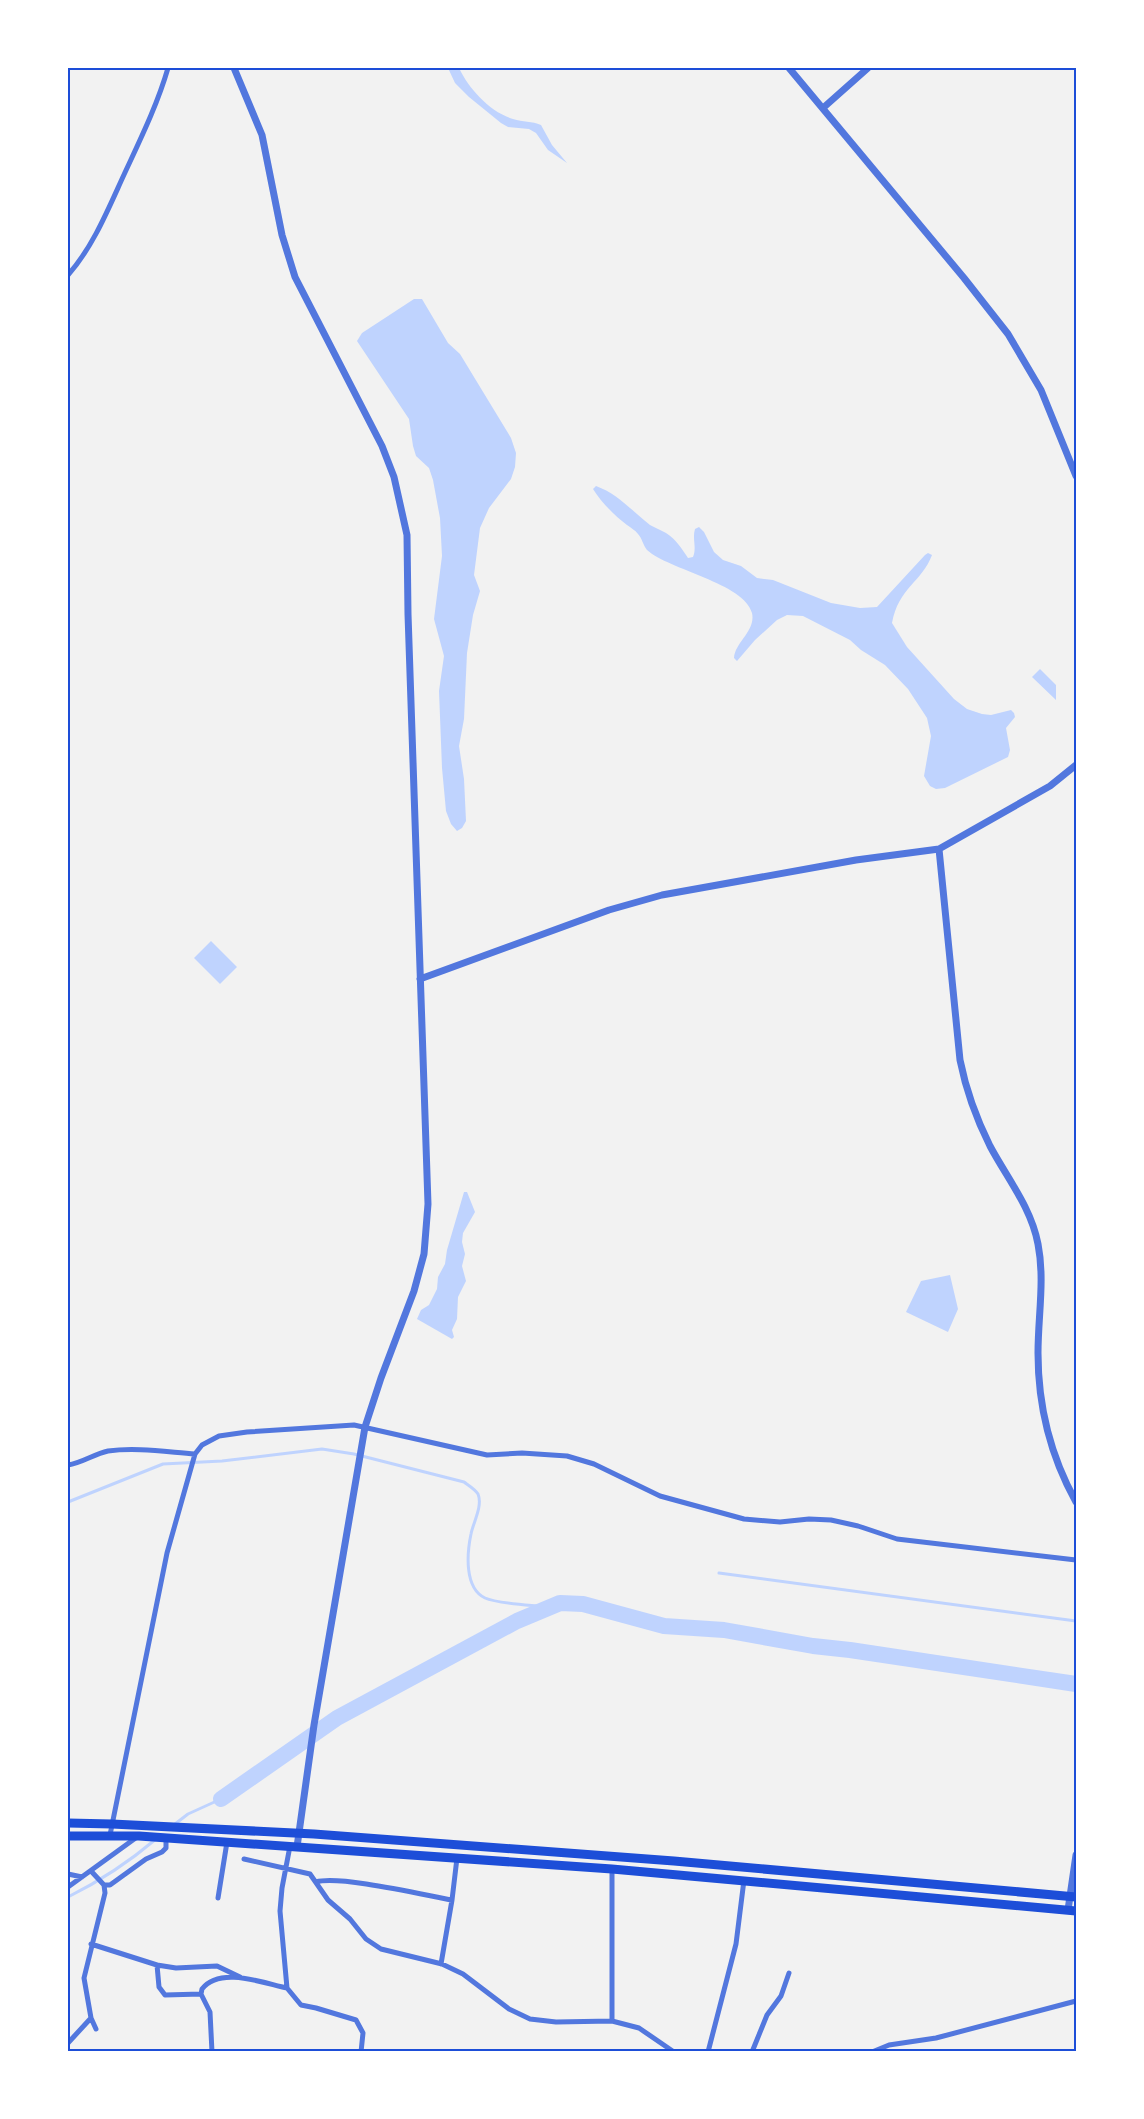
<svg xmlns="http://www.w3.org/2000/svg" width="1144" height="2119" font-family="'Sofia Sans Condensed',sans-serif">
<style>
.water{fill:#bfd3fe}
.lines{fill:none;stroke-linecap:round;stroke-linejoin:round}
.stream{stroke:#bfd3fe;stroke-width:3}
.river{stroke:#bfd3fe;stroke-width:16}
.minor{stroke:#5277de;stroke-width:5}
.tertiary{stroke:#5277de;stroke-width:7}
.primary{stroke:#1d4ed8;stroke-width:9}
.neatline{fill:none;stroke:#1d4ed8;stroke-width:2}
</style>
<rect width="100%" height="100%" fill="#f2f2f2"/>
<path class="water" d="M448,68h11c10,21 31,44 54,51 10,3 19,2 28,6l11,20 15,18 -19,-13 -12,-17 -7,-4 -21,-2 -7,-4 -32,-26 -14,-14z
M414,299h8l26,44 12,11 51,84 5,15 -1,14 -4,12 -22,29 -9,20 -6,47 6,16 -7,24 -6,38 -3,66 -5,27 5,33 2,42 -4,7 -5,3 -6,-7 -5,-13 -4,-43 -3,-77 5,-35 -10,-37 8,-63 -2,-38 -7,-38 -4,-12 -13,-12 -3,-10 -4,-27 -52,-78 5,-8z
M596,486c22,8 36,25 54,39 5,3 11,5 16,8 10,6 16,16 22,25l5,-1c4,-10 -1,-18 2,-28l4,-2 5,5 10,20 9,8 18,6 16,12 16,2 58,23 29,5 17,-1 48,-52 3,-2 4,2c-10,27 -34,33 -40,68l15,24 47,52 13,10 15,5 9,1 20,-5 3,3 1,4 -9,11 4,22 -2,7 -63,31 -9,1 -6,-3 -6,-10 7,-40 -4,-18 -19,-29 -23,-24 -24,-15 -11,-10 -47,-24 -16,-1 -10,5 -22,20 -18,21 -3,-3c1,-16 22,-27 18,-45 -8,-30 -83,-43 -105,-63 -4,-5 -5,-12 -9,-16 -3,-4 -7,-6 -11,-9 -12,-9 -26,-23 -34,-36z
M1040,669l16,16v15l-24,-23z
M211,941l26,26 -17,17 -26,-26z
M464,1192h3l8,20 -12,21 -1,9 3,12 -3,12 4,15 -8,16 -1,22 -5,11 2,7 -2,2 -35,-20 4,-9 8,-5 8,-16 1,-12 7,-13 2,-14z
M950,1275l8,34 -10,23 -42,-20 15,-31z"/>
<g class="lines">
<path class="stream" d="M68,1502l95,-38 59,-3 100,-12 32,5 110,28c4,3 11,7 14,12 5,12 -5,29 -7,40 -4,19 -7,54 14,64 13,6 47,7 63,9
M719,1573l357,48
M175,1824l13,-10 33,-15
M68,1897c32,-16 61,-35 88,-58"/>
<path class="river" d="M221,1799l116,-81 180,-97 43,-18 23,1 81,22 60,4 89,16 37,4 226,34"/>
<path class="minor" d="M68,275c24,-27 39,-63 54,-96 17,-37 35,-73 46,-111
M68,1465c14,-2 26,-11 40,-14 28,-4 59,1 87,3
M110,1835l57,-282 28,-99 7,-9 17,-9 28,-4 107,-7 133,30 35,-2 45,3 27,8 66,32 84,23 36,3 29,-3 22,1 27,6 39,13 179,21
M290,1846l-8,42 -2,23 7,77 14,17 15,3 40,12 7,13 -2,19
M244,1859l66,15 18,26 22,19 16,20 15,10 61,15 21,10 46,35 21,10 26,3 56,-1 27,7 35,24
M68,1874l14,3
M316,1882c23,-7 108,13 136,18
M104,1885h6l36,-26 16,-7 4,-4v-10
M68,1887l69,-50
M218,1898l9,-56
M91,1944l66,21 2,22 6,8 36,-1 9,18 2,40
M441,1964l11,-64 5,-42
M157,1965l19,3 41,-2 23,11
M201,1994l1,-5c18,-23 61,-6 85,-1
M91,2018l5,11
M612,2021v-152
M68,2043l23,-25 -7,-40 21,-85 -1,-8 -13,-14
M708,2052l28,-108 8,-64
M752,2052l15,-37 14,-19 8,-23
M872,2052l17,-7 47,-7 140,-37"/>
<path class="tertiary" d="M234,68l28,67 20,100 13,42 87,169 12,31 13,58 1,79 20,590 -4,50 -10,37 -33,87 -16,49 -51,298 -17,122
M789,68l175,210 44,56 33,56 35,86
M823,108l45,-40
M939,849l111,-63 26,-21
M420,979l189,-69 53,-15 194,-35 83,-11 21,211c6,30 16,58 30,86 17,32 41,61 48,98 7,36 0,72 0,109 0,52 13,104 38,149
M1068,1910l8,-55"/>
<path class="primary" d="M68,1823l44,1 202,10 360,27 402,36
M68,1836h71l473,33 464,42"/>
</g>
<rect width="1144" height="2119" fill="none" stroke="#ffffff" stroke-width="138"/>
<rect x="69" y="69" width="1006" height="1981" class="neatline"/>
</svg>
